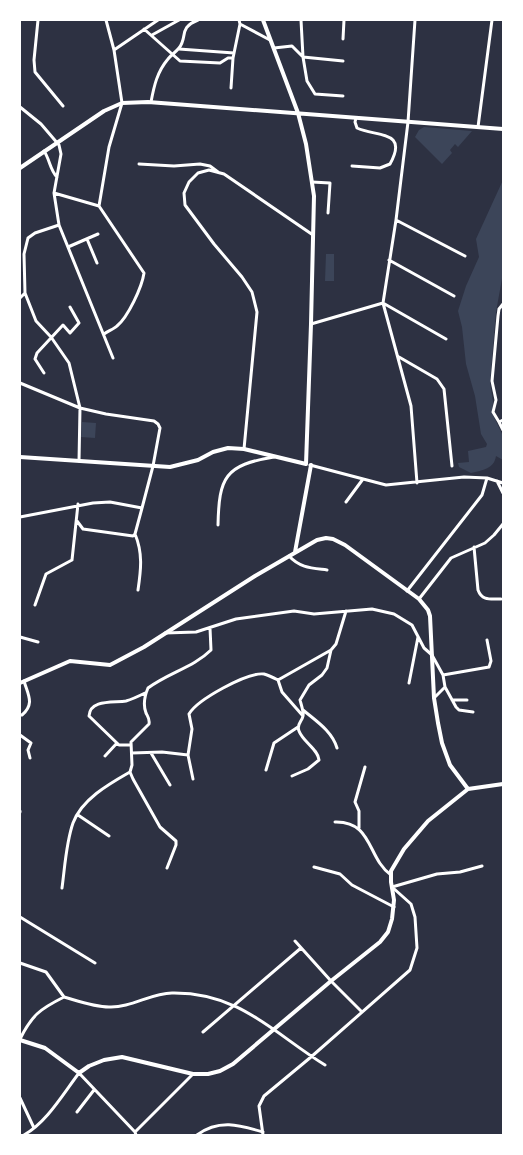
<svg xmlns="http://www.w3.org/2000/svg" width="523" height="1155" font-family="Commissioner,sans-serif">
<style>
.green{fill:#3c4559}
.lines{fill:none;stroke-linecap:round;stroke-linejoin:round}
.minor{stroke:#fff;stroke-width:3}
.tertiary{stroke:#fff;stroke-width:4}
</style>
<rect width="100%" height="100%" fill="#2d3142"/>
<path class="green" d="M424,127l48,4 -14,16 -3,-3 -5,6 2,3 -10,11 -27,-27 4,-7z
M503,180v93l-7,39 -6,70 3,20 -1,11 11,23v24l-7,-4c-2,13 -13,14 -25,17l-12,-6 -1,-4 11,-1 -1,-11 18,-4 1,-3 -6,-10 -6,-38 -9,-32 -4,-37 -4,-16 8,-25 13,-29 -3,-18z
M326,254h8v27h-9z
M82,422l14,1 -1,15 -14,-1z"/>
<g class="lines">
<path class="minor" d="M38,20l-4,40 1,12 28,34
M239,20l1,4 30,16
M301,20l2,37 4,24 8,13 28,2
M415,20l-7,102 -12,98 -13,83 28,103 6,77
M144,29l36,32 40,2 8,-5h5
M152,35l27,-15
M343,39l1,-19
M274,48l18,-2 11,11 40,4
M179,49l55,4
M114,50l44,-30
M231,88l2,-30 7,-34
M151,102c3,-16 6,-30 17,-43 3,-4 8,-7 11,-11 9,-11 -1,-20 19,-28
M20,107l21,17 18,21 2,9 -7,39 5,32 54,133
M478,127l14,-107
M44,151c6,9 6,19 13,26
M139,164l35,2 26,-2 10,2 8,6
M352,166l28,2 10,-4c19,-34 -14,-27 -33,-36l-2,-6 1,-4
M312,182l18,1 -2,30
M54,193l45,13 45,67c-2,14 -16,44 -27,53 -3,3 -9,5 -13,8
M99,206l10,-59 13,-44 -8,-53 -8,-30
M396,220l69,36
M59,225l-24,8 -7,5 -4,16 1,39 11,28 15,16 18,26 11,45 -1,53
M87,239l10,24
M68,247l30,-13
M389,260l65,36
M20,298l5,-5
M311,324l72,-21 63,36
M399,357l38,22 7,10 8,77
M44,373l-9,-14 2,-6 26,-28 7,8 9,-10 -9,-16
M20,383l60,25 26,6 48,7 4,3 2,4 -7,38 -11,42 -32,-6 -17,1 -73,14
M503,420l-4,2 4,8
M499,422l-6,-10 3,-12 -4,-19 6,-65 1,-7 4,-5
M244,449l13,-137 -5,-20 -10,-15 -28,-33 -29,-39 -1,-12 5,-11 9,-9 11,-3 15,4 89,61
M310,465l76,20 78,-8 23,1 16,5
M497,481l6,12
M346,502l17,-23
M77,521l6,8 50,7 2,-2 7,-26
M218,525c1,-48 7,-60 56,-68
M135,534c8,19 6,36 3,56
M474,547l4,43c4,11 12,9 23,9
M289,556c11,12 23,12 38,14
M407,591l75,-96 5,-17
M419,599l32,-41 34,-15 9,-8 9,-11
M35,605l11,-31 26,-14 6,-56
M165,633l31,-1 40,-13 58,-8 20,3 58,-5 22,5 18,11 12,23 8,7 11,20 2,12 11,20 3,3 14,2
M20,637l18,5
M443,675l46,-8 2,-6 -4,-21
M278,680l53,-30 5,-6 10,-33
M409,683l9,-46
M434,698l11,-11
M452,700h15
M303,710c13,11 29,21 34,38
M20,715h2c13,-11 6,-20 2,-34
M20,735l11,8 -3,7 2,8
M130,745h-11l-30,-29c1,-17 25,-13 37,-15 7,-2 13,-5 19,-8
M132,753l30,-1 26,3
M151,753l19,32
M105,756l12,-13
M266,770l8,-27 24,-16
M292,776l16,-7 11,-9c-1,-11 -16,-18 -20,-29 -3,-7 3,-9 4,-15 1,-4 -2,-12 -3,-16l9,-15 13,-10 5,-7 4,-18
M193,779l-5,-24 4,-26 -3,-15c8,-14 58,-42 75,-40 4,1 10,4 14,6l4,12 21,24
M20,812v-1
M78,815l31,21
M335,822c38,-1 32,36 56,53
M359,828v-17l-4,-9 10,-35
M314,867l26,7 12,11 42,22
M167,868l9,-23v-4l-16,-14 -27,-48 -3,-7 2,-7 -1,-23 18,-18c1,-5 -1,-7 -3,-11 -3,-8 -1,-18 2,-25 20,-15 46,-21 63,-38l-1,-22
M392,887l45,-13 23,-2 22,-6
M62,888c3,-22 4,-45 11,-65 9,-24 36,-39 57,-51
M20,917l75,46
M295,941l36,40 31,31
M20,963l26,9 18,25
M203,1032l98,-84
M20,1039c12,-24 20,-30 44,-42 14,4 30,10 45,10 22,1 42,-14 63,-14 68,-1 101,40 153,72
M20,1098l14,30
M77,1112l17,-22
M135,1132l58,-58
M24,1135c23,-13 39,-41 55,-62l56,59 1,3
M197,1135c22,-16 42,-10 66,-3
M263,1135l-4,-29 5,-10 47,-39 99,-87 7,-22 -2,-31 -4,-13 -19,-17"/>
<path class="tertiary" d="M20,168l84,-57 18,-8 26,-1 355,27
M20,457l150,10 28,-7 15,-8 15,-4 16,1 62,15 5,-140 3,-128 -8,-52 -8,-31 -35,-93
M295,552l16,-87
M20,683l50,-22 40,4 34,-18 111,-71 62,-36 9,-2 7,1 12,6 74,54 9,11 2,6 4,82 4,25 4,20 8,22 18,24
M20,1040l25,8 34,25 10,-7 15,-6 18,-3 71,17h15l12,-3 13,-7 98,-83 49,-39 8,-10 4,-13 2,-19 -3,-18v-11l13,-22 24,-28 40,-32 35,-5"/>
</g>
<rect width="523" height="1155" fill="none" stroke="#ffffff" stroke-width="42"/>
</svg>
